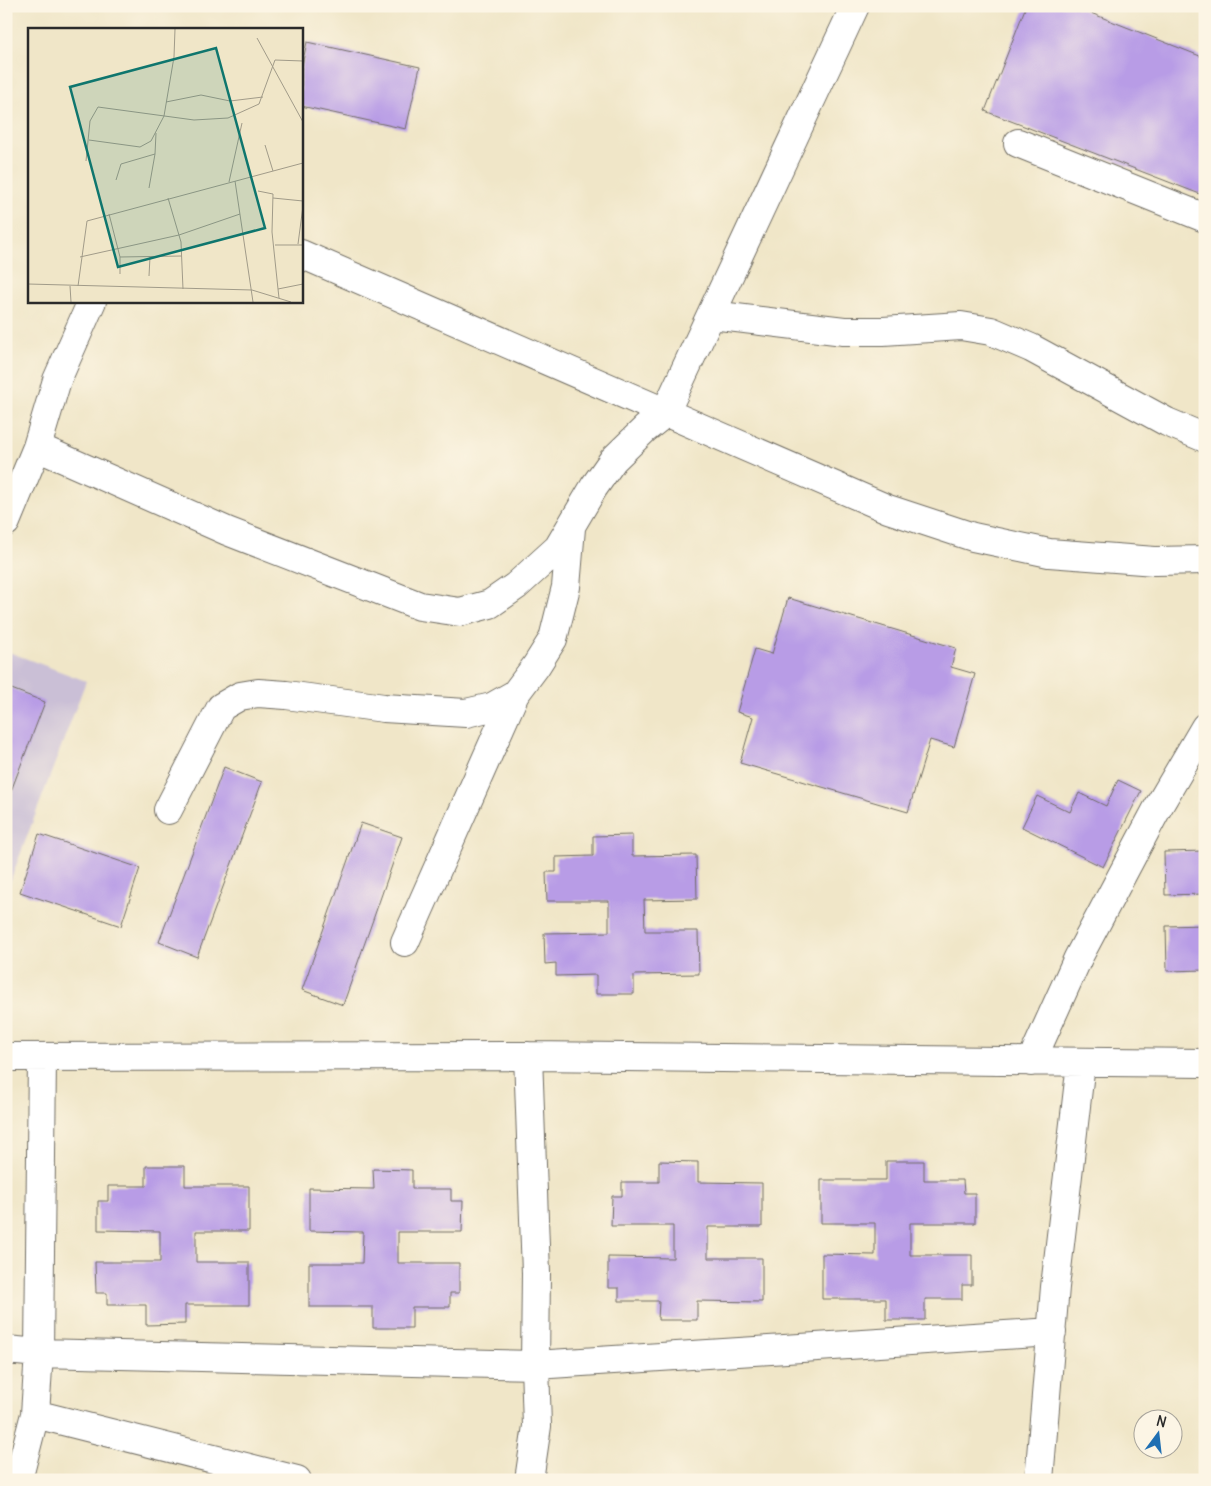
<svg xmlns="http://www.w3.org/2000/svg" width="1211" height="1486" font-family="Delius,sans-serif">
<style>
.industrial{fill:#cabfd6}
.building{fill:#b89ce6}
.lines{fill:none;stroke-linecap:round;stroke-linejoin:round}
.minor-casing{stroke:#706c62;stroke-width:30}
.minor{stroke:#fff;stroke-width:28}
.inset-road{fill:none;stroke:#a19b89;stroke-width:1}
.view{fill:#0f766e;fill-opacity:0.15;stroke:#0f766e;stroke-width:2.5}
.inset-edge{fill:none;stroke:#2b2b2b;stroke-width:2.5}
</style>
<rect width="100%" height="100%" fill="#fcf5e5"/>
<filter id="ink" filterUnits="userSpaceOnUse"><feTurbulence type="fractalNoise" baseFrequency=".02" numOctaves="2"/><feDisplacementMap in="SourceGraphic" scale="10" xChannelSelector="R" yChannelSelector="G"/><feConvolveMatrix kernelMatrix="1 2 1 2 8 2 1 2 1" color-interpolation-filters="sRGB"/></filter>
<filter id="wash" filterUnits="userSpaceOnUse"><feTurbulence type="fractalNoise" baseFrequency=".0096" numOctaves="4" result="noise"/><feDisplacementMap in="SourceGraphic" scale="20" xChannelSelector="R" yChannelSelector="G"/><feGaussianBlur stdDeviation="1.12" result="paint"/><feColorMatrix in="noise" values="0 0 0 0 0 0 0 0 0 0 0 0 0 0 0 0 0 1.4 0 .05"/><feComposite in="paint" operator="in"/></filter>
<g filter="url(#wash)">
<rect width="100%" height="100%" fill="#f0e6c8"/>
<path class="industrial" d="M6,651l80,30 -80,211z"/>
<g id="blocks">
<path class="building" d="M1026,6h47l132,52v138l-220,-85z
M307,42l113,25 -14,62 -105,-23v-36z
M788,598l168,50 -5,19 24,7 -21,73 -24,-7 -22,72 -168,-49 13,-46 -16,-5 18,-63 17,5z
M9,688l36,14 -39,102v-110z
M224,767l38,15 -65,175 -38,-15z
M1118,780l23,11 -38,76 -81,-40 15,-31 33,16 9,-19 27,13z
M361,823l41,14 -59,168 -41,-15z
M39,834l101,34 -19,58 -101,-34z
M632,835v21l64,-1 1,44 -53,1 1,31h53l1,43 -65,1v19h-38v-19l-40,1v-13l-11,1 -1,-31 65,-1v-31h-62l-1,-29h10v-15l37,-1v-20z
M1205,851v43l-40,1 -1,-43z
M1205,925v45l-38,1 -1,-45z
M659,1161l39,1v20l64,1v44h-54v31h54v44l-65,-1v19h-39l1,-19h-40v-13h-11v-31l65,1v-32h-62l1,-30h10v-14h37z
M886,1161h38v19h39l1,13h11v30h-65v32h62v30h-10v14h-37v21h-39v-21h-64v-45l53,1v-32h-54v-43h65z
M146,1166h39v20h64v45h-53v31h53v43h-64v19l-39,1v-20h-39v-12h-11l-1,-31h65v-31l-62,-1v-29h10v-15h38z
M373,1169l39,1v19h39v12h12l-1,31h-64v31h61v30h-9v14h-38v21h-39v-21h-64v-44h53l1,-31 -54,-1v-43l65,1z"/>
</g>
</g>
<g filter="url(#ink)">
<use href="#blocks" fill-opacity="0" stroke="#706c62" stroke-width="1"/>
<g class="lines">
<g class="minor-casing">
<path id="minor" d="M1018,143l187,75
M301,254l587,255 85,28 76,16 106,8 50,-1
M712,315l132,16h39l78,-5 30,5 40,17 136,74 38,16
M37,447l190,84 193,75 40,6 30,-8 26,-18 42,-38 36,-61 19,-27 32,-31 20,-16 190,-407
M6,522l31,-75 20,-67 35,-79
M168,810l53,-103 19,-11 18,-3 28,2 98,13 82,5 26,-6 23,-13 21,-28 17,-27 13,-52 5,-59
M405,942l110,-248
M528,1056l8,217 -1,92 2,61 -8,54
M6,1057l522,-1 677,7
M1031,1062l47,-104 79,-149 48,-82
M6,1350l33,3 496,12 517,-33
M35,1414l262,66
M18,1480l17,-66 4,-61 3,-296
M1039,1480l16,-193 26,-224"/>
</g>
<use href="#minor" class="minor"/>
</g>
</g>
<g transform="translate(28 28)">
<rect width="275" height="275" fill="#f0e6c8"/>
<path class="inset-road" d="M229,10l46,84M138,74l35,-7 29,6 33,-4M61,112l51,7 11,-6 13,-25 10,-59 1,-28M237,117l8,26M58,133l4,-40 8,-14 96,13 34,-2 31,-14 16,-44 28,1M88,152l5,-16 34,-10 1,-21M207,153l18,121M201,154l13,-59M121,160l6,-34M230,163l15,3 -1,38 6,57M140,170l13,44 2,47M245,170l30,3M81,186l11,43v17M270,216l5,-38M247,217h28M52,229l99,-22 61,-21M92,229l62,-1M121,248l1,-19M0,256l224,6 39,12M42,258l1,16M50,258l9,-65 216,-58M251,270l-1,-9 25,-5"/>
<path class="view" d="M188,20l49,180 -147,39 -48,-180z"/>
<rect width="275" height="275" class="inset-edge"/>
</g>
<rect width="1211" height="1486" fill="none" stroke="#fcf5e5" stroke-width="25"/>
<g transform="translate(1158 1434) rotate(15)"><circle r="24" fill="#fcf5e5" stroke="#a8a49b"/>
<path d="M0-4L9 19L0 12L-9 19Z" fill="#1f6fb2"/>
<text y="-8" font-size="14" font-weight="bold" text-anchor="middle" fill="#2b2b2b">N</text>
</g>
</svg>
